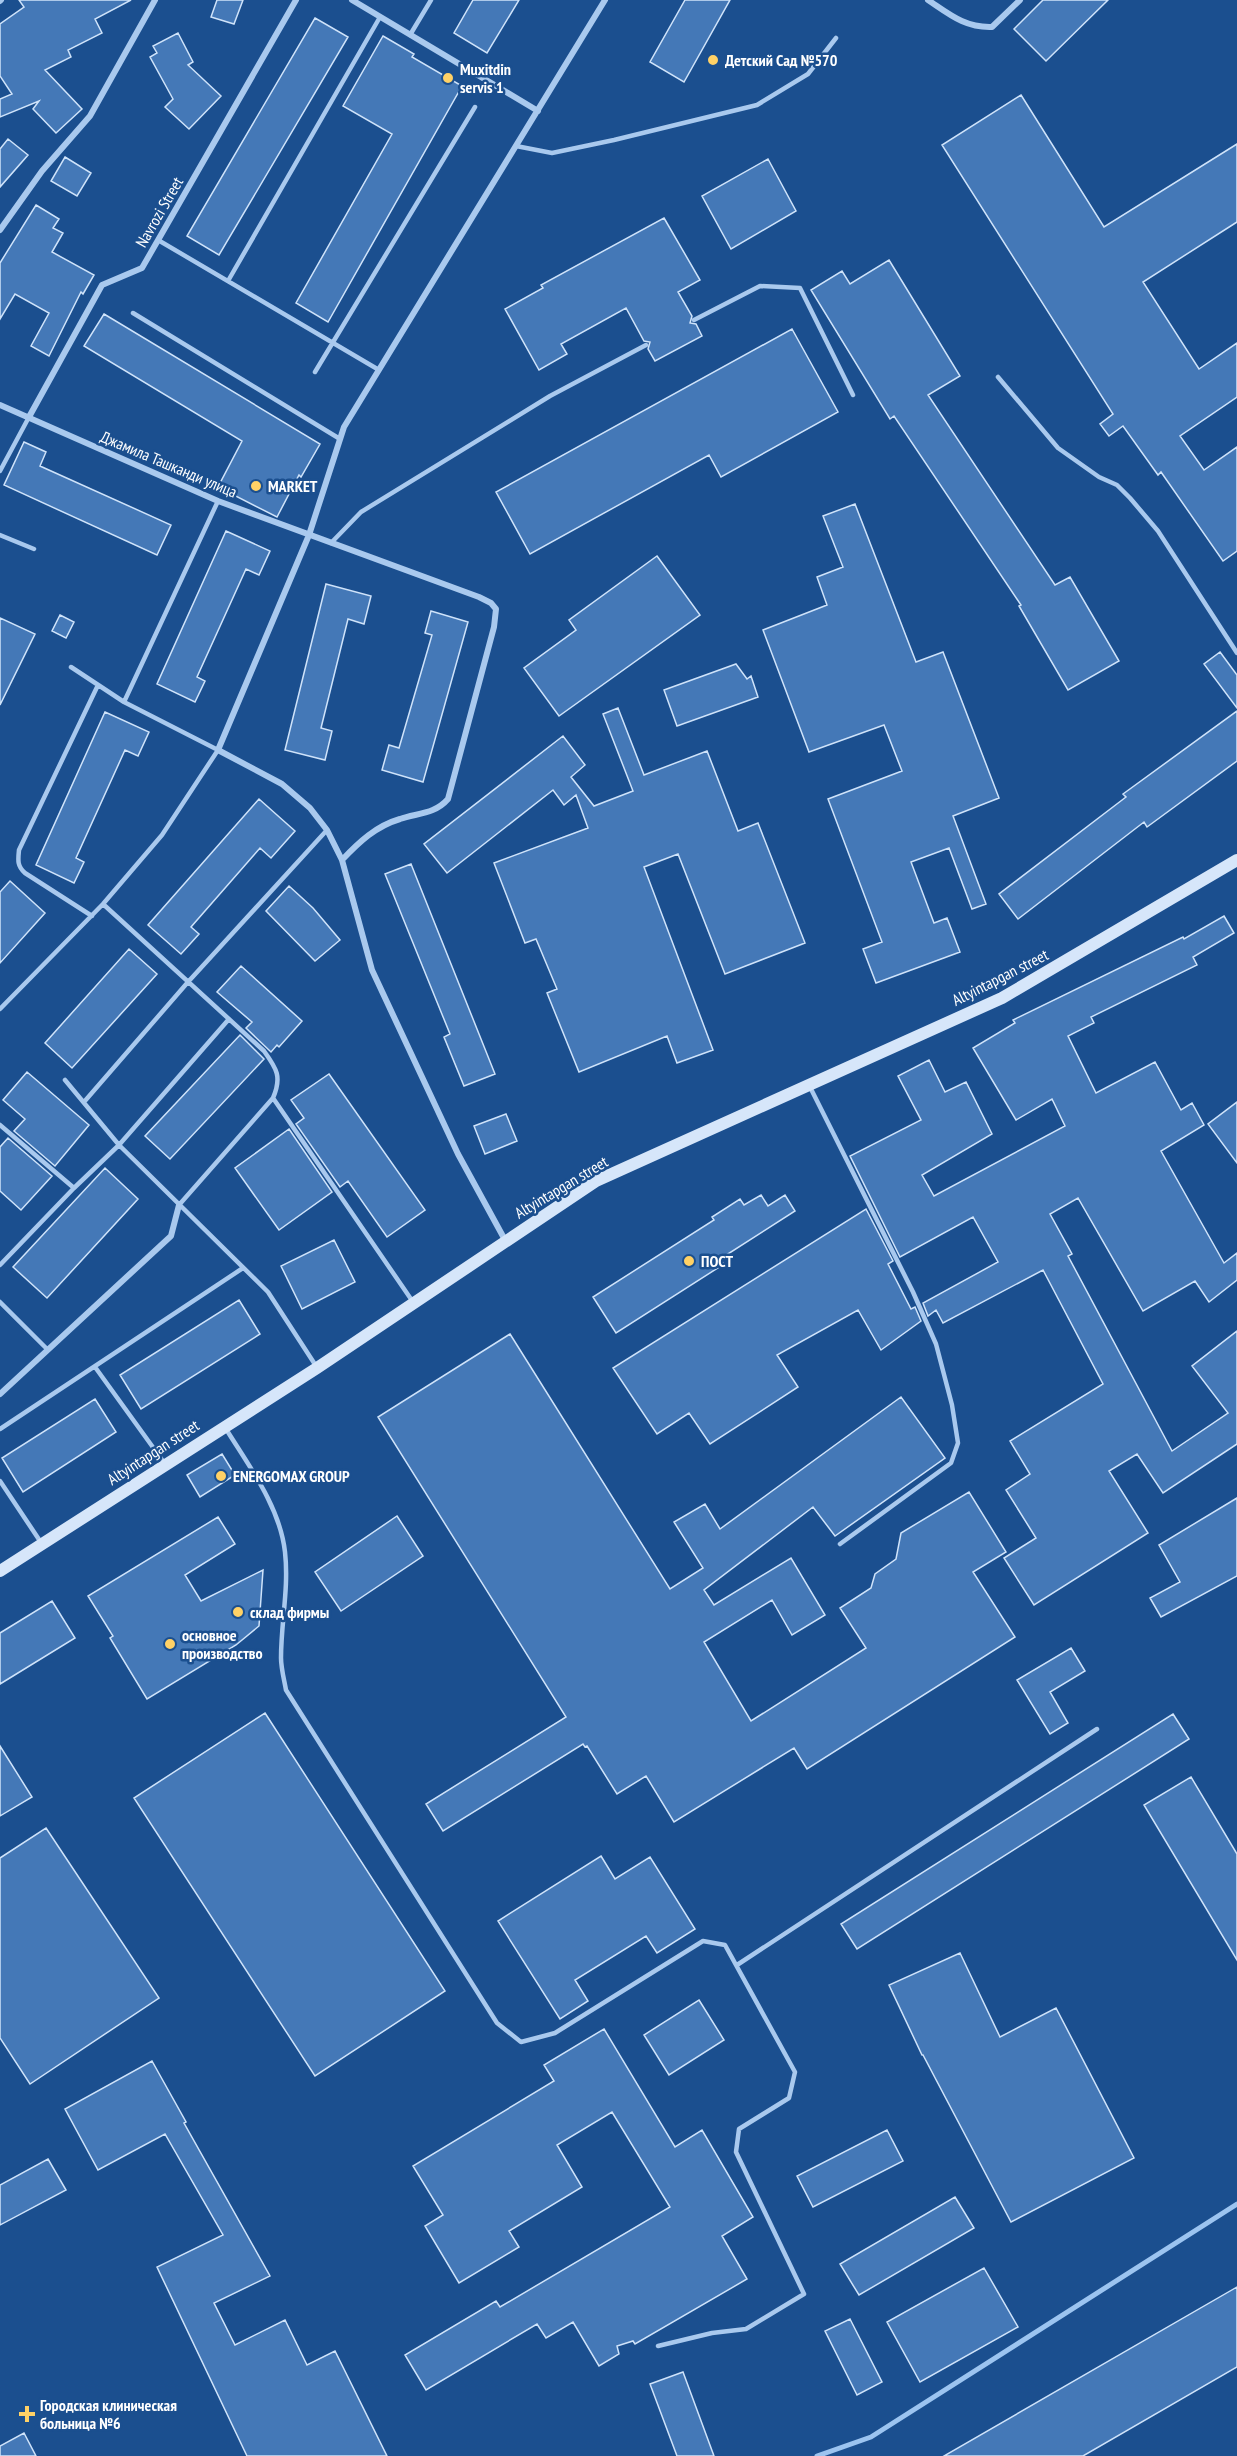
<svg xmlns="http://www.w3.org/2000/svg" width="1237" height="2456" font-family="'PT Sans Narrow',sans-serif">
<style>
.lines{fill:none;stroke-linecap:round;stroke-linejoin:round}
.stream{stroke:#9cc4f0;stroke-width:5}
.building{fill:#4478b7;stroke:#cfe3fa;stroke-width:1.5}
.lane{stroke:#a9c9ee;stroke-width:4.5}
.street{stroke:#a9c9ee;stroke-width:6}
.secondary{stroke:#d6e6fa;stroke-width:12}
.poi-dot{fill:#ffd166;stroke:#1b4f8f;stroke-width:2}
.labels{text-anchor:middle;stroke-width:5;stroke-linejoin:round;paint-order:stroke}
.poi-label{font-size:16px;font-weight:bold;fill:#fff;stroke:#1b4f8f;text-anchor:start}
.street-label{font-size:16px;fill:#fff;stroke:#1b4f8f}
</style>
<rect width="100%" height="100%" fill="#1b4f8f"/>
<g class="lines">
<path class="stream" d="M817,2456l54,-19 366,-233"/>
</g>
<path class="building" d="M19,0h112l-36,19 7,14 -34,17 3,7 -26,13 37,39 -26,24 -23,-24 6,-8 -39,16v-18l12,-5 -12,-18v-52l24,-17z
M217,0h26l-9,24 -23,-7z
M473,0h46l-32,53 -33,-20z
M685,0h45l-46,82 -34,-20z
M1043,0h65l-62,61 -32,-32z
M315,18l33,19 -129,218 -32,-19z
M178,33l15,29 -5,3 33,31 -32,33 -24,-22 8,-8 -23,-42 7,-4 -4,-7z
M383,36l31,18 -2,3 50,29 -134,236 -32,-19 96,-169 -49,-28z
M1021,95l83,132 133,-83v78l-94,60 56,87 38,-26v54l-57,39 24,34 33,-23v104l-14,10 -62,-89 -3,3 -35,-49 -14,10 -9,-12 13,-10 -171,-269z
M8,139l20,16 -28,32v-38z
M65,157l26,16 -14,23 -26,-15z
M768,159l28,52 -65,38 -29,-53z
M36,205l23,14 -6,9 10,5 -11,19 42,23 -11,19 -2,-2 -32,64 -18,-10 18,-33 -34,-19 -15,25v-56z
M664,218l36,62 -22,12 14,24 -2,7 6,1 6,12 -47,25 -7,-12 2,-7 -6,-1 -18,-33 -65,36 6,10 -28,16 -34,-61 38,-21 -2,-3z
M889,260l71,116 -32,19 127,190 15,-8 49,84 -51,29 -49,-84 2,-1 -127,-189 -4,3 -79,-129 31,-19 8,13z
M104,314l216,130 -19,33 -2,-2 -22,42 -59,-30 24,-46 -158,-95z
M792,329l46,83 -117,65 -12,-22 -179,99 -34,-62z
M24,442l22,10 -6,14 131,59 -14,30 -153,-70z
M855,504l61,158 27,-10 56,146 -46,18 33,88 -14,5 -23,-61 -38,14 23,61 13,-5 13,34 -84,31 -13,-34 19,-7 -54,-143 74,-28 -18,-46 -75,27 -46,-122 64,-25 -10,-28 26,-10 -20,-51z
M226,531l44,20 -11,24 -13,-6 -49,108 8,4 -10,21 -38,-18z
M657,556l43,59 -141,101 -35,-48 52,-38 -7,-10z
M326,584l45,12 -7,28 -16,-5 -27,109 11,3 -7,29 -40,-10z
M431,611l37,11 -45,160 -41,-12 7,-25 10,3 33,-113 -7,-2z
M60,615l14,7 -8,16 -14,-7z
M0,618l35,16 -35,71z
M1220,652l17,23v33l-33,-44z
M736,664l11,15 4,-3 7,21 -81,29 -13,-36z
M618,708l26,67 63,-24 31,80 20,-8 47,120 -80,31 -47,-120 -34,13 69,183 -36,13 -10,-27 -88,36 -32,-79 10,-4 -21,-50 -11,4 -31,-80 94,-35 -12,-33 -12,10 -11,-15 -106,83 -23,-29 139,-108 22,29 -14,12 23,29 39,-15 -30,-77z
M1237,711v50l-90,66 -3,-5 -126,97 -19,-25 127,-97 -3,-3z
M105,712l44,20 -11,24 -13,-6 -49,108 8,4 -10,21 -38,-18z
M259,799l36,32 -24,27 -11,-10 -69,79 8,7 -18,20 -33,-29z
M411,864l84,210 -31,12 -20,-49 6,-3 -65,-160z
M10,881l35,32 -45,50v-71z
M289,886l24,22 27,32 -25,21 -49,-50z
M1224,916l10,17 -41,24 4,8 -106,52 3,6 -26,13 28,57 59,-31 26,48 11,-7 12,22 -43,26 63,112 13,-10v27l-28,22 -14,-21 -52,30 -65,-113 -28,16 22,40 -4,2 104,195 56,-38 -36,-47 45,-35v113l-74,49 -26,-39 -28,17 39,62 -114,72 -30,-47 32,-20 -30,-48 24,-16 -20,-33 93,-57 -60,-114 -100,53 -7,-13 -8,6 -5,-13 75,-41 -25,-45 -73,40 -50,-101 71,-36 -23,-44 31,-16 16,32 21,-10 26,52 -70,41 12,21 131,-70 -13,-27 -36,21 -43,-72 42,-25 -2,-3 170,-83 1,2z
M129,949l28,25 -85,94 -27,-25z
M241,966l61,55 -23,26 -2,-2 -6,7 -25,-24 6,-6 -35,-30z
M240,1035l24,24 -94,100 -25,-23z
M27,1072l62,53 -34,41 -41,-35 11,-12 -22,-19z
M329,1074l96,136 -38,27 -39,-56 -8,6 -44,-63 8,-6 -13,-18z
M1237,1102v61l-29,-39z
M506,1114l11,27 -32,13 -11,-28z
M289,1129l43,63 -53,38 -44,-62z
M8,1138l44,38 -31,34 -21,-19v-44z
M105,1168l33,31 -91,99 -34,-31z
M761,1195l7,11 17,-11 10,16 -75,48 4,5 -108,69 -23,-36 121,-77 -2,-3 28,-18 4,6z
M866,1209l27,52 -5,3 23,45 4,-2 6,14 -40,29 -23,-40 -81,45 21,32 -88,57 -21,-31 -32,21 -44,-66z
M334,1240l21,42 -53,27 -21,-43z
M239,1300l21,34 -119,75 -21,-34z
M510,1334l160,255 33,-21 -29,-46 31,-18 15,25 181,-132 44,61 -110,78 -22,-29 -109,83 10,15 77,-47 34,57 -33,20 -20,-35 -68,42 47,79 115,-73 -26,-40 31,-20 4,-14 21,-15 5,-26 68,-41 37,60 -33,20 42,65 -208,132 -13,-21 -120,74 -28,-46 -29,18 -30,-48 -2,1 -2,-3 -140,87 -17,-27 140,-87 -188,-300z
M95,1399l21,33 -93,60 -21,-34z
M222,1454l13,21 -35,22 -13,-22z
M1237,1498v78l-76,41 -11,-19 30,-16 -21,-37z
M397,1516l26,40 -82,55 -26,-39z
M218,1517l17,27 -50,31 16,26 62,-31 -4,56 -23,19 -89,54 -37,-61 3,-2 -25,-40z
M52,1601l23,37 -75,46v-51z
M1071,1648l14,23 -35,21 18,31 -18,11 -33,-54z
M265,1713l180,278 -130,85 -181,-278z
M1173,1714l16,25 -332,210 -16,-25z
M0,1746l32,51 -32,19z
M1191,1777l46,77v106l-93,-155z
M46,1828l113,170 -129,86 -30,-46v-180z
M601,1856l14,23 35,-22 45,72 -38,24 -11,-17 -71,44 13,21 -28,18 -62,-98z
M960,1953l40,84 56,-29 78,150 -123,64 -88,-167h-1l-33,-70z
M699,2000l25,40 -55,35 -25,-40z
M604,2029l71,118 27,-17 51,87 -31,19 25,43 -112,65 -2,-3 -16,5 2,8 -20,12 -26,-44 -27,16 -9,-14 -111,66 -21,-35 91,-54 4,6 170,-100 -58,-95 -55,33 25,42 -73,44 10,16 -60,36 -34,-57 18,-11 -30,-49 141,-85 -10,-16z
M152,2061l34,61 -2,1 86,153 -56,27 21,42 50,-25 22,45 28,-14 52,105h-140l-90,-189 66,-32 -58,-101 -67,36 -33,-61z
M887,2130l16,31 -90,46 -16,-31z
M48,2159l18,31 -66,35v-40z
M955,2197l19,31 -115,67 -19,-31z
M984,2268l34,59 -98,55 -33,-60z
M1237,2287v80l-154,89h-139z
M850,2319l32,63 -25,13 -32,-64z
M683,2372l31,84h-37l-27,-72z
M24,2433l12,23h-36v-10z"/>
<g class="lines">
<path class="lane" d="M410,35l21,-35
M516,146l36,7 62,-13 143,-35 51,-31 28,-36
M158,240l221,130
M228,281l152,-264
M133,313l207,126
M694,320l66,-34 40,2 53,107
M315,372l160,-265
M998,377l60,71 41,29 18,8 13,13 28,33 79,122
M0,471l29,-54
M0,535l34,14
M331,543l30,-31 189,-116 96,-51
M124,702l94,-201
M103,904l161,147c13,18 18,26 9,47
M92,916l-67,-43c-8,-7 -7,-13 -6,-23l79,-165
M0,1009l103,-105 59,-69 56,-85 -94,-48 -53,-35
M65,1080l54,65 149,147 48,74
M810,1087l103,205 23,52 16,61 6,38 -7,20 -111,81
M84,1102l104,-120 139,-152
M0,1125l74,63 45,-43 110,-126
M179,1205l94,-107 140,204
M0,1265l74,-77
M0,1302l47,47
M95,1367l70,97
M0,1429l243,-161
M226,1429c23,37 54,78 59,123 4,36 -4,70 -4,106 0,10 3,21 5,32l211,333 24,19 34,-9 148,-92 22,4 70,127 -6,26 -50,31 -3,23 68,142 -58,35 -34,4 -54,13
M0,1481l42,63
M737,1965l360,-236"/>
<path class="street" d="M352,0l186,111
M928,0c21,14 37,28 64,27l28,-27
M0,1l1,-1
M0,230l42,-59 48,-55 65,-116
M0,405l218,96 261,96 12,6 5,6 -2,18 -46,172c-13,15 -30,14 -48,20 -24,7 -41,23 -58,41
M29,417l73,-132 40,-17 154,-268
M505,1240l-47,-86 -86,-184 -30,-110 -15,-30 -17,-22 -28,-24 -64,-34 91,-215 35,-108 261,-427
M0,1394l171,-158 8,-31"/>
<path class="secondary" d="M0,1571l317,-203 279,-187 406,-183 235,-138"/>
</g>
<g class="poi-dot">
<circle cx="713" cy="60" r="6"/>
<circle cx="448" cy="78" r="6"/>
<circle cx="256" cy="486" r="6"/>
<circle cx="689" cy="1261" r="6"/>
<circle cx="221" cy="1476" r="6"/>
<circle cx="238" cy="1612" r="6"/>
<circle cx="170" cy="1644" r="6"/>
<path d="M24 2405h6v6h6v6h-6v6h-6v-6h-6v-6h6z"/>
</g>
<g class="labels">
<g class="poi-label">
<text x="725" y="66">Детский Сад №570</text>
<text x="460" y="75">Muxitdin<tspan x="460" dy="18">servis 1</tspan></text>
<text x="268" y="492">MARKET</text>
<text x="701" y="1267">ПОСТ</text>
<text x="233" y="1482">ENERGOMAX GROUP</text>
<text x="250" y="1618">склад фирмы</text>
<text x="182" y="1641">основное<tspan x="182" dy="18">производство</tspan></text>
<text x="40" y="2411">Городская клиническая<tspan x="40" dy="18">больница №6</tspan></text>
</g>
<g class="street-label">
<text transform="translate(159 212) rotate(-60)" y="6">Navrozi Street</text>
<text transform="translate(169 464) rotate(23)" y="6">Джамила Ташканди улица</text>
<text transform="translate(1000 977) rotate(-27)" y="6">Altyintapgan street</text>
<text transform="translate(561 1187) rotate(-31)" y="6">Altyintapgan street</text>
<text transform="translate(153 1452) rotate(-33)" y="6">Altyintapgan street</text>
</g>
</g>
</svg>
